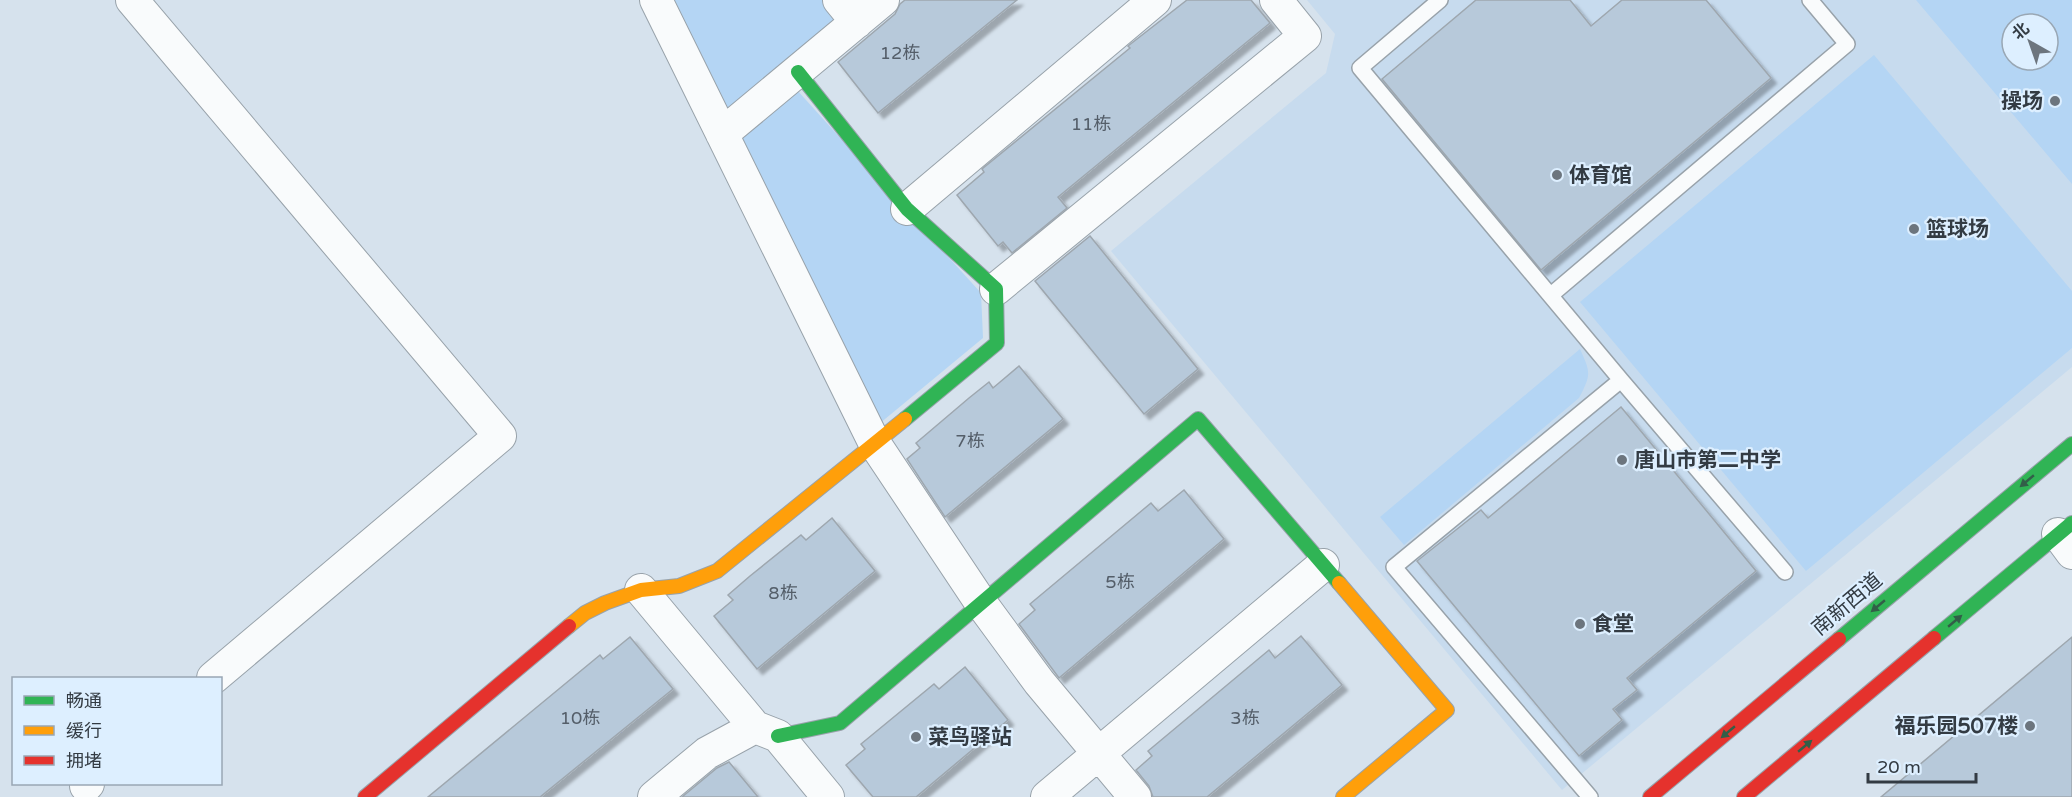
<svg xmlns="http://www.w3.org/2000/svg" width="2072" height="797" font-family="'Varela Round','Noto Sans SC',sans-serif">
<style>
.built{fill:#c7dbee;fill-rule:evenodd}
.green{fill:#b4d5f4;fill-rule:evenodd}
.building{fill:#b7c9da;stroke:#9ea7af;stroke-width:1.5;filter:url(#shadow)}
.lines{fill:none;stroke-linecap:round;stroke-linejoin:round}
.lane-casing{stroke:#98a2aa;stroke-width:18}
.street-casing{stroke:#98a2aa;stroke-width:34}
.fast-casing{stroke:#98a2aa;stroke-width:16}
.slow-casing{stroke:#98a2aa;stroke-width:16}
.jam-casing{stroke:#98a2aa;stroke-width:16}
.lane{stroke:#f9fbfc;stroke-width:15}
.street{stroke:#f9fbfc;stroke-width:32}
.fast{stroke:#30b455;stroke-width:14}
.slow{stroke:#ff9f0a;stroke-width:14}
.jam{stroke:#e5322d;stroke-width:14}
.oneway{fill:#325f48}
.poi-dot{fill:#6c757e;stroke:#ddefff;stroke-width:2}
.labels{text-anchor:middle;stroke-width:4.5;stroke-linejoin:round;paint-order:stroke}
.number-label{font-size:18px;fill:#545e69}
.poi-label{font-size:21px;font-weight:bold;fill:#333b43;stroke:#ddefff;text-anchor:start}
.street-label{font-size:21px;fill:#333b43;stroke:#ddefff}
</style>
<defs>
<filter id="shadow"><feDropShadow dx="5.5" dy="5.5" stdDeviation="1.5" flood-color="#0004"/></filter>
</defs>
<rect width="100%" height="100%" fill="#d6e2ed"/>
<path class="built" d="M1307,0h765v367l-510,423 -451,-539 215,-178 9,-39zM2012,24h36v36h-36z"/>
<path class="green" d="M669,0h162l17,21 -119,98z
M1916,0h156v184zM2012,24h36v36h-36z
M1874,55l198,236v57l-266,223 -226,-269z
M796,89l185,204 2,45 -104,86 -142,-286z
M1580,349c11,24 11,26 -1,49l-175,147 -24,-28z"/>
<path class="building" d="M905,0h112l-139,113 -40,-51 57,-48 5,-10z
M1187,0h64l19,23 -212,174 9,11 -55,45 -9,-11 -5,4 -41,-51 27,-23 -2,-3 148,-121 -2,-2z
M1476,0h94l21,26 31,-26h84l65,78 -230,192 -159,-191z
M1090,236l108,133 -54,45 -109,-133z
M1019,366l44,53 -118,98 -38,-58 13,-11 -4,-5 53,-45 20,-16 4,6z
M1621,407l135,164 -129,107 10,12 -24,19 9,11 -43,36 -162,-195 64,-51 7,8z
M1184,490l40,49 -165,139 -40,-54 16,-14 -5,-6 121,-101 7,8z
M832,518l43,53 -118,98 -43,-53 19,-16 -5,-5 22,-19 51,-41 5,5z
M1301,636l41,49 -135,112h-54l-4,-11 -13,-16 16,-14 -4,-5 121,-101 6,8z
M630,637l43,52 -133,108h-112l172,-142 3,4z
M2072,637v160h-191z
M965,667l43,53 -92,77h-43l-27,-32 19,-16 -4,-5 73,-60 5,5z
M729,762l29,35h-76l35,-29z"/>
<g class="lines">
<g class="lane-casing">
<path id="lane" d="M1440,0l-80,68 261,312 164,192
M1551,295l296,-251 -37,-44
M1590,797l-196,-230 227,-187"/>
</g>
<g class="street-casing">
<path id="street" d="M132,0l368,436 -287,242
M656,0l219,444 106,159 58,79 96,115
M839,0l18,22
M722,134l161,-134
M907,209l248,-209
M996,289l309,-253 -29,-36
M2058,534l14,19
M641,590l114,137 23,9 50,61
M86,786l2,-2
M654,797l53,-44 48,-26
M1047,797l276,-232"/>
</g>
<g class="fast-casing">
<path id="fast" d="M798,72l109,137 89,80 1,54 -92,76
M1934,638l138,-115
M1839,639l233,-195
M778,736l62,-13 358,-304 141,164"/>
</g>
<g class="slow-casing">
<path id="slow" d="M1339,583l108,127 -104,87
M569,626l16,-13 20,-10 36,-13 38,-4 38,-15 188,-152"/>
</g>
<g class="jam-casing">
<path id="jam" d="M365,797l204,-171
M1650,797l189,-158
M1744,797l190,-159"/>
</g>
<use href="#lane" class="lane"/>
<use href="#street" class="street"/>
<use href="#fast" class="fast"/>
<use href="#slow" class="slow"/>
<use href="#jam" class="jam"/>
</g>
<defs><path id="oneway-solid" d="M-6-.8H1V-3.2L6.5 0L1 3.2V.8H-6Z" transform="scale(1.5)"/></defs>
<g class="oneway">
<use href="#oneway-solid" transform="translate(2027 481) rotate(140)"/>
<use href="#oneway-solid" transform="translate(1878 606) rotate(140)"/>
<use href="#oneway-solid" transform="translate(1955 621) rotate(-40)"/>
<use href="#oneway-solid" transform="translate(1728 732) rotate(140)"/>
<use href="#oneway-solid" transform="translate(1805 746) rotate(-40)"/>
</g>
<g class="poi-dot">
<circle cx="2055" cy="101" r="6"/>
<circle cx="1557" cy="175" r="6"/>
<circle cx="1914" cy="229" r="6"/>
<circle cx="1622" cy="460" r="6"/>
<circle cx="1580" cy="624" r="6"/>
<circle cx="2030" cy="726" r="6"/>
<circle cx="916" cy="737" r="6"/>
</g>
<g class="labels">
<g class="number-label">
<text x="900" y="59">12栋</text>
<text x="1091" y="130">11栋</text>
<text x="970" y="447">7栋</text>
<text x="1120" y="588">5栋</text>
<text x="783" y="599">8栋</text>
<text x="580" y="724">10栋</text>
<text x="1245" y="724">3栋</text>
</g>
<g class="poi-label">
<text x="2043" y="108" text-anchor="end">操场</text>
<text x="1569" y="182">体育馆</text>
<text x="1926" y="236">篮球场</text>
<text x="1634" y="467">唐山市第二中学</text>
<text x="1592" y="631">食堂</text>
<text x="2018" y="733" text-anchor="end">福乐园507楼</text>
<text x="928" y="744">菜鸟驿站</text>
</g>
<g class="street-label">
<text transform="translate(1847 604) rotate(-40)" y="7">南新西道</text>
</g>
</g>
<rect x="12" y="677" width="210" height="108" fill="#ddefff" stroke="#99a7b4" stroke-width="1.5"/>
<rect x="24" y="696" width="30" height="9" fill="#30b455" stroke="#99a7b4" stroke-width="1.5"/>
<text x="66" y="707" font-size="18" fill="#333b43">畅通</text>
<rect x="24" y="726" width="30" height="9" fill="#ff9f0a" stroke="#99a7b4" stroke-width="1.5"/>
<text x="66" y="737" font-size="18" fill="#333b43">缓行</text>
<rect x="24" y="756" width="30" height="9" fill="#e5322d" stroke="#99a7b4" stroke-width="1.5"/>
<text x="66" y="767" font-size="18" fill="#333b43">拥堵</text>
<g transform="translate(2030 42) rotate(320)"><circle r="28" fill="#ddefff" stroke="#99a7b4" stroke-width="1.5"/>
<path d="M0-4.5L10 22L0 15L-10 22Z" fill="#6c757e"/>
<text y="-9" font-size="16" font-weight="bold" text-anchor="middle" fill="#333b43">北</text>
</g>
<path d="M1868 773v9h108v-9" fill="none" stroke="#333b43" stroke-width="3"/>
<text x="1877" y="773" font-size="18" fill="#333b43" stroke="#ddefff" stroke-width="4.5" paint-order="stroke">20 m</text>
</svg>
